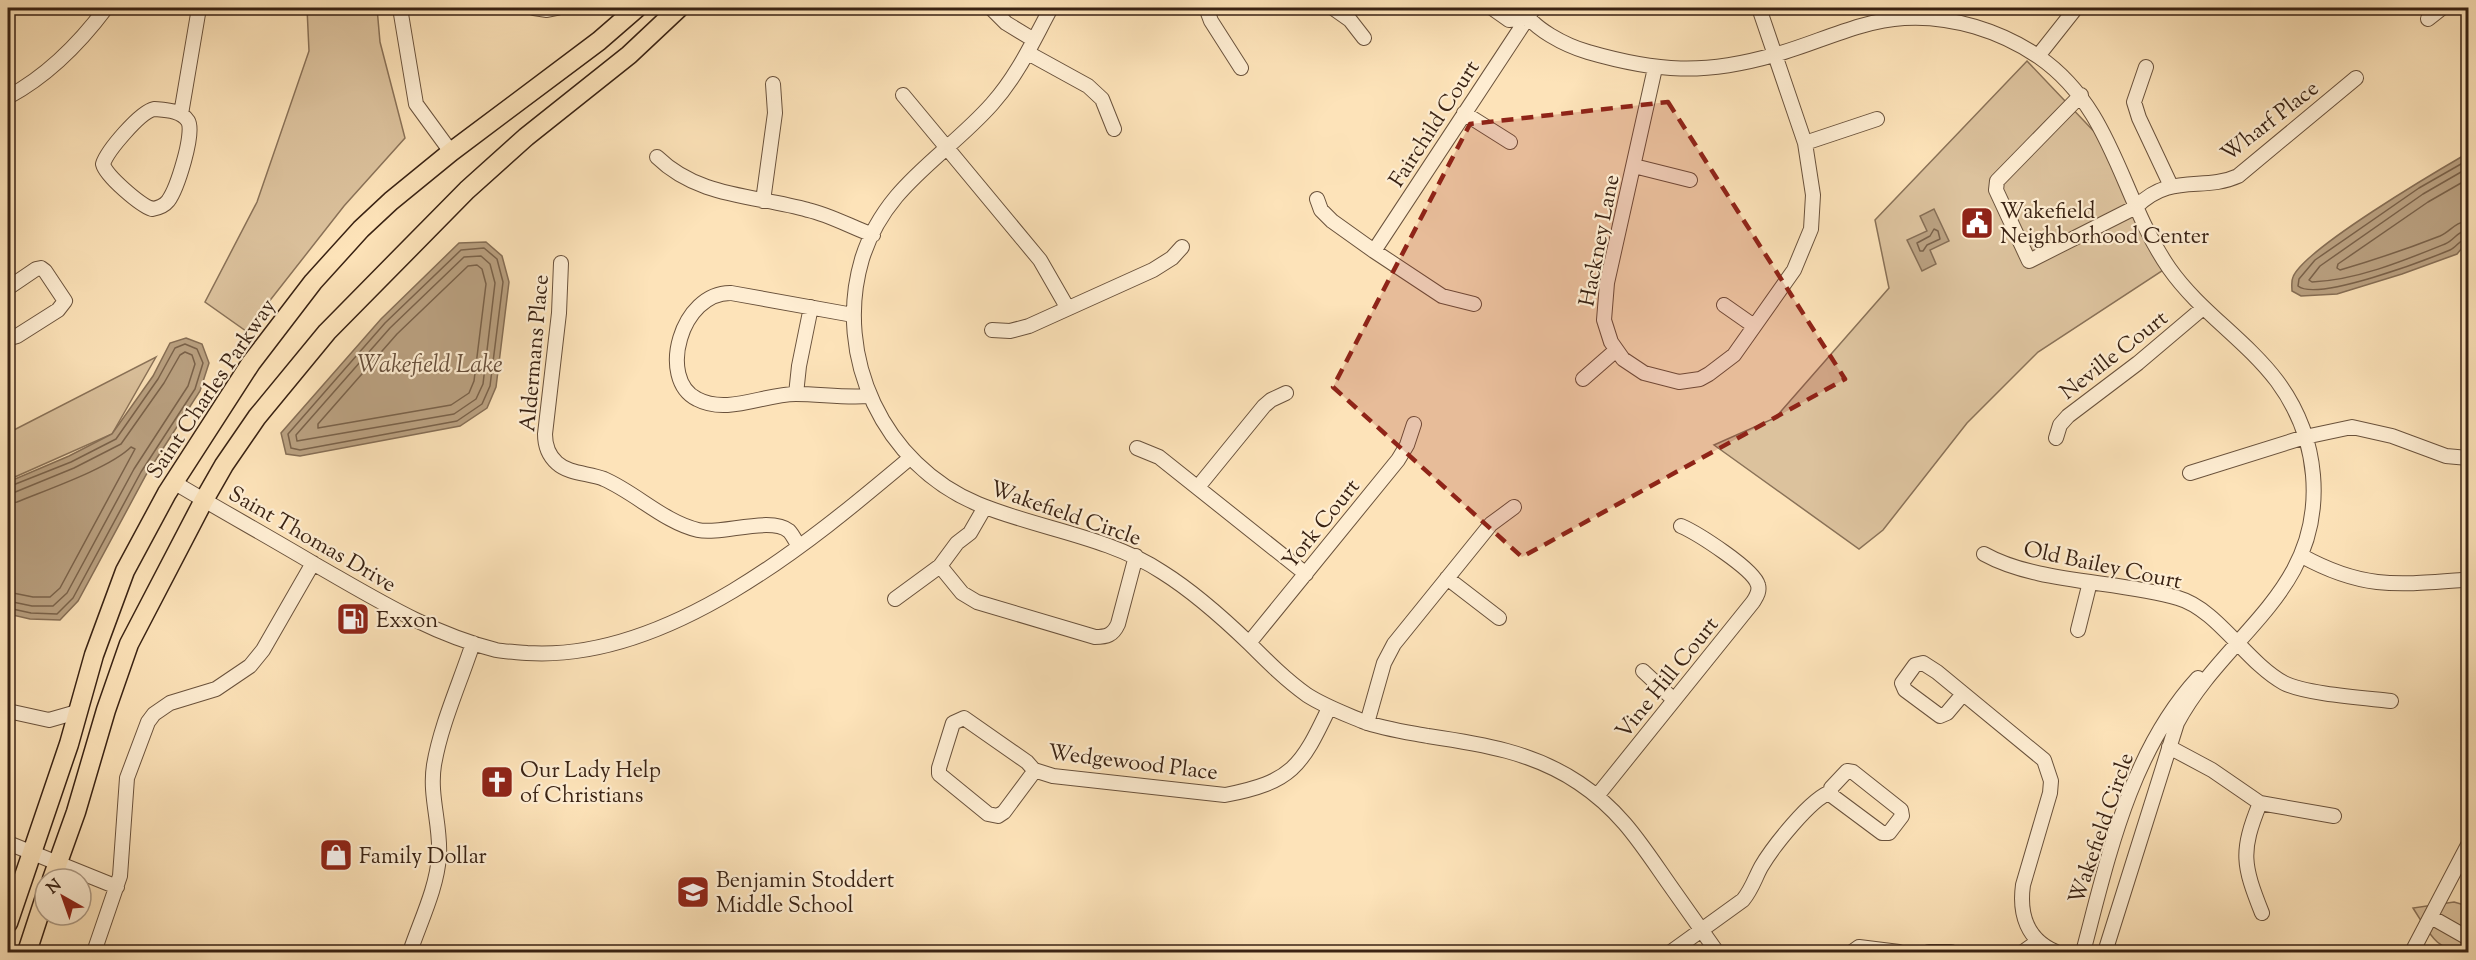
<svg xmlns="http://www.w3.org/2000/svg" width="2476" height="960" font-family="'Sorts Mill Goudy',serif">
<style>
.green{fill:#dcc29d;stroke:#8a7258;stroke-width:1.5}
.water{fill:#baa181;stroke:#866e55;stroke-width:1.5}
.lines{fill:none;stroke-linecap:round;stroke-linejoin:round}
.shore{stroke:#7a624a;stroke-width:1.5}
.minor-casing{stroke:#6a523c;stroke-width:16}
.major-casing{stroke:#392213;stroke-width:21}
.minor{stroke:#feedd2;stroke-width:14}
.major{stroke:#fde3b9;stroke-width:18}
.marked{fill:#8f2418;fill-opacity:0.2;stroke:#8f2418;stroke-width:4.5;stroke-dasharray:12 8;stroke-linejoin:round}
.labels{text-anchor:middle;stroke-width:4.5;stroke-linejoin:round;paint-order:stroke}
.street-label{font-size:22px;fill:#392213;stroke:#feedd2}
.poi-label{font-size:22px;fill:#392213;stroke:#feedd2;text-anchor:start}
.water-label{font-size:24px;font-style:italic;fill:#664e3a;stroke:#feedd2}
</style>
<rect width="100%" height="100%" fill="#fde3b9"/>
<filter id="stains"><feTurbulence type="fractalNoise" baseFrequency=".00333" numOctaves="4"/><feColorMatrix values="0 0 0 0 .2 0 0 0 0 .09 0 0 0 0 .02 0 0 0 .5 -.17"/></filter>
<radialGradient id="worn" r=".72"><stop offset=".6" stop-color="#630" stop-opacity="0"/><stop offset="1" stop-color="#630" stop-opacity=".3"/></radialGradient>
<path class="green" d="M307,8h70l3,34 25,96 -61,68 -98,125 -41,-29 52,-100 52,-151z
M2027,61l96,101 45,105 -130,85 -71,71 -84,107 -24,19 -145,-104 61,-27 114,-130 -14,-68z
M156,357l-44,77 -104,46v-47z
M2454,902l14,4v46c-32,0 -39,-19 -55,-44z"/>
<path class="water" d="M2468,153v88l-11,13 -55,20 -65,20 -36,2 -9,-5c0,-4 -1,-10 1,-14 11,-28 144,-106 175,-124z
M1934,209l15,32 -19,9 6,14 -14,7 -15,-31 20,-9 -7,-15z
M486,242l16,14 7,26 -13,105 -9,21 -27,18 -160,30 -14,-2 -5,-21 100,-114 78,-76z
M186,338l16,6 7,19 -9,28 -54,84 -68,126 -18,19 -30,-1 -22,-5v-132l61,-26 43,-22 41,-58 17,-33z"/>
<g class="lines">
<path class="shore" d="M2468,160l-49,28 -104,72 -16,19 -1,7c19,16 128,-26 152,-36 7,-3 10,-11 18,-12
M2468,168l-45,26 -103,72 -11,14 3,2c45,-2 91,-21 133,-38 10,-4 12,-13 23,-14
M2468,179l-40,23 -90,62 -1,4 3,2c34,-10 67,-21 100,-34 11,-5 15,-14 28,-15
M1934,229l4,2 2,8 -13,6 -4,6h-3l-3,-8 13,-7z
M484,248l13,11 6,23 -13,104 -8,18 -25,17 -157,29 -9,-2 -3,-14 97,-111 76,-73z
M481,256l9,8 5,19 -12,101 -7,15 -22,15 -157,27 -1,-6 94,-107 74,-71z
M477,265l5,4 4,15 -12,97 -5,12 -18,12 -133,23v-4l79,-90 71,-68z
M8,487l63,-25 45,-23 42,-60 17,-31 10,-4 12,5 6,14 -8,26 -54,83 -68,126 -16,16 -26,-1 -23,-5
M8,495l66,-27 47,-24 43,-61 16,-28 5,-3 7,3 3,9 -7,22 -54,83 -67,124 -14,13h-21l-24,-5
M8,504l9,-2c29,-12 93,-34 114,-55l4,2 -75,139 -10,9h-17l-25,-5"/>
<g class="minor-casing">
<path id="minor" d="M400,8l16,96 35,48
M534,8l13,2 10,-2
M991,8l15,15 28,17
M1051,8c-18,33 -33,67 -59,96 -48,54 -107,81 -130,155 -29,98 22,206 116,245 60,25 129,32 184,68 32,20 61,46 88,72 18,18 36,36 57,51 17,11 36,18 55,26 21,8 44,11 66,15 54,8 105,16 151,47 42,28 62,61 90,101 16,23 32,45 48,68
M1209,8l-1,5 3,8 30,47
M1333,8l17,12 14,18
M1492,8l17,12 18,-2
M1523,8c7,20 44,38 65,44 69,20 116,23 186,3 44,-12 84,-34 130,-37 47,-3 97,13 135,39 75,52 81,140 130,211 30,43 76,71 108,113 20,27 33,60 36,94 10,117 -88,158 -136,248l-72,229
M2428,19l14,-11
M1028,53l60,33 14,13 12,30
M2038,56l38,-48
M2146,67l-12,35 5,16 32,68
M1655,68l-48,215 -3,37 7,22 12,17 21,14 35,9 21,-3 9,-5 25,-19 60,-85 17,-41 2,-34 -8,-52 -46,-135
M903,95l137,165 27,47
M2081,95l-84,86 -1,9 33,71 107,-54c35,-35 67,-15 102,-31l118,-98
M8,97c39,-21 71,-53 98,-89
M154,109c11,1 27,1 34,12 7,12 -11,68 -20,80 -4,5 -9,7 -16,8 -12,-4 -46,-33 -49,-45 4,-13 37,-52 51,-55z
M1464,113l46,29
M181,114l18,-106
M1805,143l72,-24
M657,157c42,41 99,38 151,53 22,5 43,17 65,25
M1634,166l56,14
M1317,199l4,11 11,11 42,30 68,45 32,8
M763,201l12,-88 -2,-29
M1374,251l160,-243
M561,263l-2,50 -14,121c0,11 3,21 12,29 12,11 32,10 47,16 32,14 60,43 94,51 23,5 73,-14 91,1 4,4 7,11 10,16
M8,288l28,-19 5,-1 4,3 20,30 -7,9 -41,26 -7,2 -2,-2
M1724,305l30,21
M853,315l-122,-22c-50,-1 -74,86 -34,106 30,16 67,-5 99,-5 24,0 48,4 73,2
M992,330l18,1 19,-5 124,-56 19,-12 10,-11
M1583,379l32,-28
M796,394l3,-28 12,-59
M2056,438l4,-13 8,-9 70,-53 65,-55
M1137,448l22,9 147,117
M2190,473l115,-36 47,-10 40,9 54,20 22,2
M175,483c47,28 94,54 141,82 58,33 115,69 180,85 10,2 21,2 31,3 140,9 282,-110 383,-195
M1198,487l66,-81 7,-6 15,-7
M1984,554c54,30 134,26 194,44 39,11 69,65 106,85 21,11 81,15 107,18
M2302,556c60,33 94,29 160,24
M940,566l22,27 15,9 118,35c12,0 18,-2 23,-13l18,-68
M1447,578l52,40
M895,599l45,-33 17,-23 13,-10 15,-26
M2078,630l12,-48
M1249,643l149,-183 9,-15 7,-21
M1643,671l31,29
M1963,694l-16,19 -7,3 -35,-26 -3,-7 13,-18 8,-2 14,9 107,88 7,21 -1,12 -27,92c-4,29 4,55 33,67
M8,711l41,9 28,-8
M964,718l63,44 7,8 -1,3 -29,39 -6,4 -10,-2 -49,-40v-6l14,-45z
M1367,723l17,-60 10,-19 97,-120 23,-17
M2169,747l43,23 48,33 74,13
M1034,770l19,6 172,19c67,-13 76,-28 104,-87
M1847,771l6,1 48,38 1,6 -13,17h-7l-51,-38v-7z
M1597,796l156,-194c3,-5 7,-10 5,-17 -4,-16 -61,-52 -77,-59
M2260,803c-20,49 -17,62 2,110
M8,843l109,44
M2431,917l37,21
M94,952l26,-76 7,-98 21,-56 6,-8 16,-11 46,-14 34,-23 13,-16 50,-87
M410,952c10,-30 27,-64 29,-96 2,-31 -10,-60 -5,-91 7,-41 26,-82 39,-122
M1671,952l72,-52c9,-11 12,-22 18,-33 11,-19 50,-69 70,-75
M1852,952l7,-5 40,5
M1929,952h22
M2023,952l14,-10
M2083,952c25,-94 47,-200 115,-274
M2412,952l56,-107"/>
</g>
<g class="major-casing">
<path id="major" d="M52,879l24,-67 30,-102 23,-66 75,-144 20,-35 33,-48 70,-85 140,-142 59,-53 103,-82 50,-47
M8,923l61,-179 25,-89 31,-84 42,-78 84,-130 62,-81 48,-53 30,-28 60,-49 148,-111 38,-33
M27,952l18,-55"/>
</g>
<use href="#minor" class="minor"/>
<use href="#major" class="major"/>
</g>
<path class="marked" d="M1668,102l177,277 -323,178 -189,-170 137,-263z"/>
<defs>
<g id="civic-square" transform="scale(1.725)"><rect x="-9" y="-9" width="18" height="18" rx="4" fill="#8f2418" stroke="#feedd2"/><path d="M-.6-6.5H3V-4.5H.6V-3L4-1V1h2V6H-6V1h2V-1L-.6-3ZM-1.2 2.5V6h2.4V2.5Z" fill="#fff"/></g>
<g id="fuel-square" transform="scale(1.725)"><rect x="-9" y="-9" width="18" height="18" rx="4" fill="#8f2418" stroke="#feedd2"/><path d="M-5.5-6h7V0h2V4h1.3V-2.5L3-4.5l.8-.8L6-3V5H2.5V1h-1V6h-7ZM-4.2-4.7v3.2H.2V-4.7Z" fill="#fff"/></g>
<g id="church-square" transform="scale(1.725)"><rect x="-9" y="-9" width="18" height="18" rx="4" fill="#8f2418" stroke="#feedd2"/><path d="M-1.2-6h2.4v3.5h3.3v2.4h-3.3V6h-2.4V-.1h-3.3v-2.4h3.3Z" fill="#fff"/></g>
<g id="shop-square" transform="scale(1.725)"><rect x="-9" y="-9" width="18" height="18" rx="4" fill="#8f2418" stroke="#feedd2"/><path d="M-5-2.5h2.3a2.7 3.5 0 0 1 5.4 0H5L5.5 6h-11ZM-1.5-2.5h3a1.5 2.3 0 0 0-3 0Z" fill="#fff"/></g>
<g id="school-square" transform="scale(1.725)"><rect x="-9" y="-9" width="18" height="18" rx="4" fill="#8f2418" stroke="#feedd2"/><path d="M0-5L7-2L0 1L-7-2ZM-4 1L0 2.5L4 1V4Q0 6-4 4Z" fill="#fff"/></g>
</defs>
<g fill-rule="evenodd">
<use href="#civic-square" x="1977" y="223"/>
<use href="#fuel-square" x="353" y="619"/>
<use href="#church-square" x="497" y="782"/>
<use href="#shop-square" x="336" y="855"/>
<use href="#school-square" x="693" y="892"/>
</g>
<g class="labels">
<g class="street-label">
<text transform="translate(2269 120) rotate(-38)" y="8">Wharf Place</text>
<text transform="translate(1433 123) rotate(-57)" y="8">Fairchild Court</text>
<text transform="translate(1598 240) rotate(-79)" y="8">Hackney Lane</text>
<text transform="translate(533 353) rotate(-85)" y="8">Aldermans Place</text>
<text transform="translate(2113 354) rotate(-38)" y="8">Neville Court</text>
<text transform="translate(210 388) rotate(-56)" y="8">Saint Charles Parkway</text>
<text transform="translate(1066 512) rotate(19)" y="8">Wakefield Circle</text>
<text transform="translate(1320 523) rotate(-51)" y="8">York Court</text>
<text transform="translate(313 538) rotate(30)" y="8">Saint Thomas Drive</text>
<text transform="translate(2103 564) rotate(12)" y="8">Old Bailey Court</text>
<text transform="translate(1666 677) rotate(-51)" y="8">Vine Hill Court</text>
<text transform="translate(1133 761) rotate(7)" y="8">Wedgewood Place</text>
<text transform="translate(2100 828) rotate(-71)" y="8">Wakefield Circle</text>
</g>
<g class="poi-label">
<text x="2000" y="218">Wakefield<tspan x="2000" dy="25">Neighborhood Center</tspan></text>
<text x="376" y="627">Exxon</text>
<text x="520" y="777">Our Lady Help<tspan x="520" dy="25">of Christians</tspan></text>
<text x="359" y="863">Family Dollar</text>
<text x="716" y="887">Benjamin Stoddert<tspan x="716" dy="25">Middle School</tspan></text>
</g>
<g class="water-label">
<text x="430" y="372">Wakefield Lake</text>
</g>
</g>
<rect width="2476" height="960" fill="none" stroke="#fde3b9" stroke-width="30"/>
<rect x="9" y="9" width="2458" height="942" fill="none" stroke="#392213" stroke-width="3"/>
<rect x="15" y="15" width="2446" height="930" fill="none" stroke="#392213" stroke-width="1.5"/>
<g transform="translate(63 897) rotate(320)"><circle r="28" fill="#feedd2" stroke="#af9c86" stroke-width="1.5"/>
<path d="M0-4.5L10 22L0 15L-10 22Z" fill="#8f2418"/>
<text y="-9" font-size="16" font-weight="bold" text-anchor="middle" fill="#392213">N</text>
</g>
<rect width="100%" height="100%" filter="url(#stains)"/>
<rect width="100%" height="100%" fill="url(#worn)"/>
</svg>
